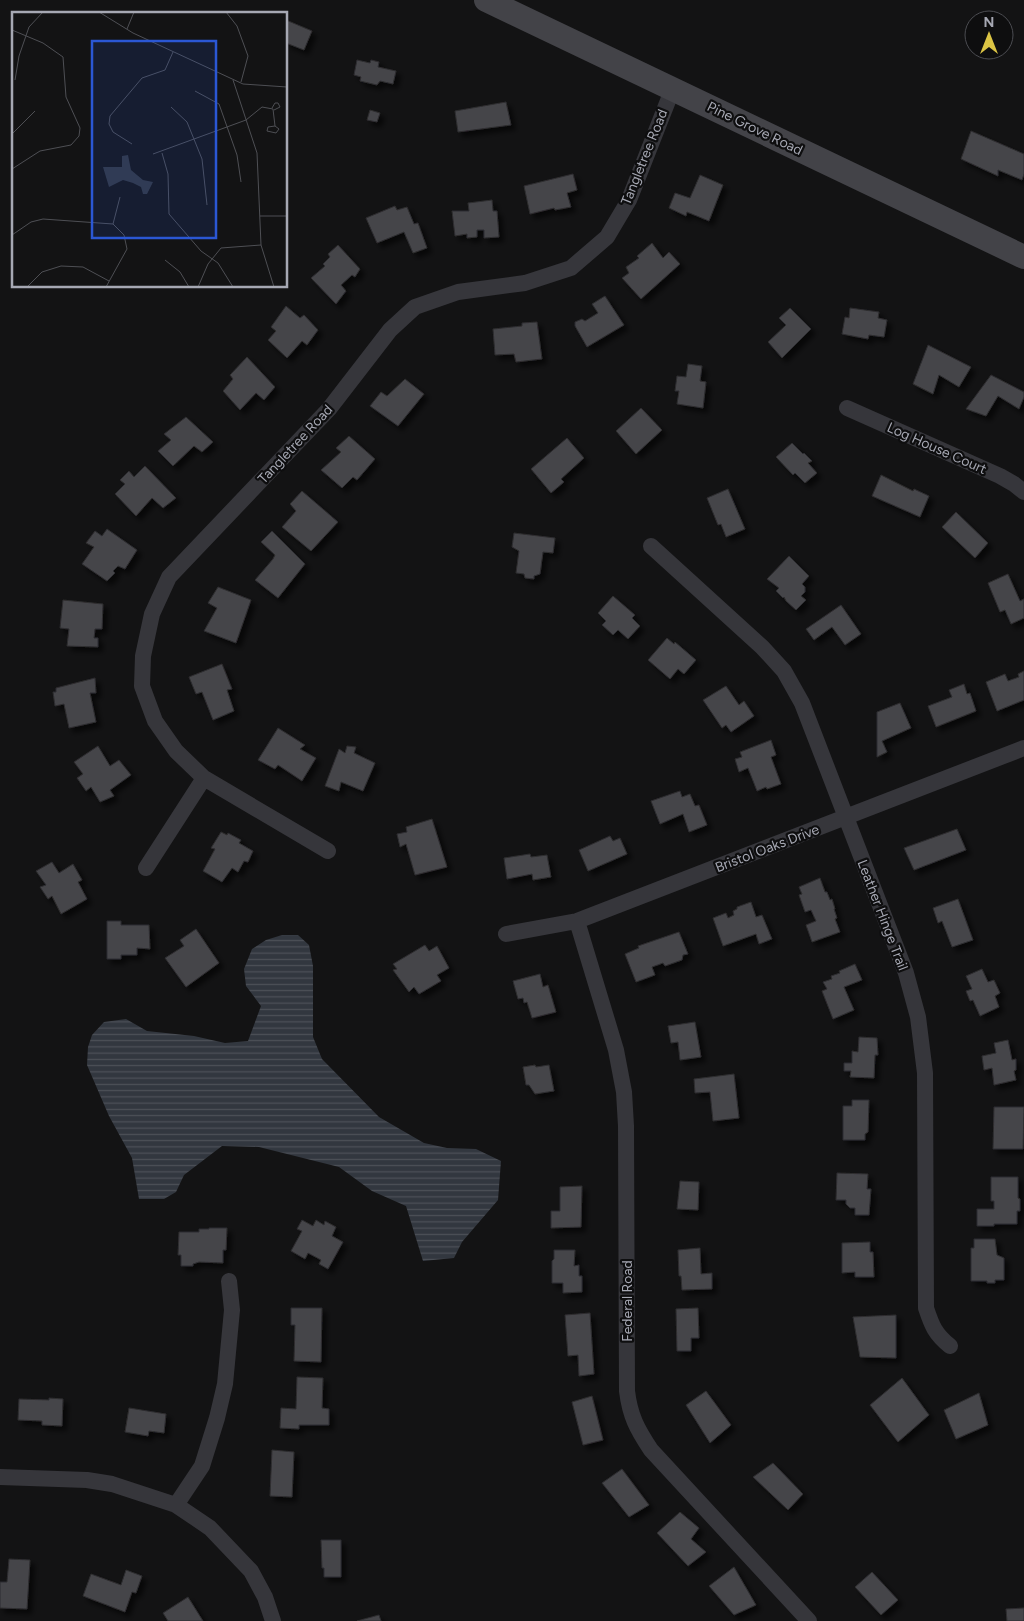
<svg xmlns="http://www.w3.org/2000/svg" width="1024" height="1621" font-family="Figtree,sans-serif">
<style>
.water{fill:url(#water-rules)}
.building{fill:#454549;stroke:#2e2d30;filter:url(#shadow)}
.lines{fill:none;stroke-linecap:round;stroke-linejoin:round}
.street{stroke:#36363b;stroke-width:16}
.secondary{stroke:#434348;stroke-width:24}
.labels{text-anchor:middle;stroke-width:4.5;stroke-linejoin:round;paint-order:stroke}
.street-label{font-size:14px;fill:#a6a8b3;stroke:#0e0e0f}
.inset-road{fill:none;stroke:#4e4f54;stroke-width:1}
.view{fill:#2b57d4;fill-opacity:0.15;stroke:#2b57d4;stroke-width:2.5}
.inset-edge{fill:none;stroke:#a6a8b3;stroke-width:2.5}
</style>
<defs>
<pattern id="water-rules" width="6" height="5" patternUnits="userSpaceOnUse" patternTransform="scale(1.25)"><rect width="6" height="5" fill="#32373f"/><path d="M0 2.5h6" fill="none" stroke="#4d5158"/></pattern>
<filter id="shadow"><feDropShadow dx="4.5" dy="4.5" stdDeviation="2.5" flood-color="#0009"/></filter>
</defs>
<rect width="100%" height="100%" fill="#131314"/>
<path class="water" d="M282,935h16l11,10 4,21v71l9,22 57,58 45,26 23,5 29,1 25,12 -3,39 -36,42 -8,16 -31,3 -17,-55 -34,-15 -33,-24 -80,-20 -37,-1 -38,29 -8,17 -12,7h-25l-7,-41 -23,-42 -22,-51 1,-18 4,-12 12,-13 22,-3 21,12 47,5 31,7 23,-2 13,-35 -15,-20 -2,-17 8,-20 14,-9z"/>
<path class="building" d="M286,20l26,11 -8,19 -18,-7z
M357,60l13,3 1,-3 8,2 -1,5 18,4 -3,13 -13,-3 -3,4 -17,-4 1,-4 -7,-2z
M506,102l5,23 -53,7 -3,-21z
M370,110l10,3 -3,9 -10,-2z
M971,131l53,23v20l-2,6 -24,-10v6l-37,-17z
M573,174l4,16 -10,3 4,14 -16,3 -1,-2 -24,6 -6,-28z
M700,175l23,10 -14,36 -22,-9 -1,4 -17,-8 6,-15 15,5z
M492,200l1,11h4l2,26 -15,1v-8h-7v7l-10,1v-4l-12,2 -3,-25h17l-1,-8z
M395,206l2,4 10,-3 7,17 4,-1 9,25 -14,5 -9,-21 -27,11 -11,-25z
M652,243l11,15 6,-6 11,12 -39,35 -19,-21 7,-5 -3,-6 13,-9 -2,-2z
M338,245l22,24 -5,8 -3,-2 -11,10 5,6 -10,13 -25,-26 14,-12 -2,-2 7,-7 -2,-3z
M605,296l19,29 -37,22 -12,-21v-4l7,-3 3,2 13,-8 -6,-9z
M286,306l14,12 4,-3 14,15 -11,15 -5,-4 -15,17 -19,-18 8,-9 -5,-4z
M790,308l21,21 -29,29 -14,-16 18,-17 -7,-7z
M850,308l29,4 -1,6 9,2 -3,17 -15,-2 -1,4 -26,-5 3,-17 4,1z
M537,322l5,37 -26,3 -2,-8 -19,1 -2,-26 29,-3v-3z
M928,345l43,22 -12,20 -20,-12 -6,19 -20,-10z
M247,357l28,30 -11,13 -8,-7 -16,17 -17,-19 10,-12 -3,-4z
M688,364l14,2 -2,15 6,1 -3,26 -26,-4 2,-13h-4l2,-15 9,1z
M991,375l33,17v5l-5,12 -21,-13 -12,20 -20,-7z
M405,379l19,15 -26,32 -28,-20 11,-14 6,4z
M641,408l21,22 -26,24 -20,-23z
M186,417l27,25 -11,10 -8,-6 -21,20 -15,-15 13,-11 -7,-6z
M349,436l26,23 -18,21 -4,-3 -11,11 -21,-18 20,-18 -5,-4z
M567,438l17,20 -23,21 3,3 -13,11 -20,-24z
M792,443l11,11 1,-1 8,8 -4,2 9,10 -12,10 -10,-10 -2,2 -17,-18z
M145,466l31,32 -13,10 -11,-10 -16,18 -21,-22 10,-10 -5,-4 9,-9 5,6z
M881,475l32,16 1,-2 15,7 -9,21 -48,-21z
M728,489l17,40 -19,8 -5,-13 -3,1 -11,-27z
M302,491l36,31 -27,29 -29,-24 14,-16 -6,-7z
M956,512l32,31 -13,15 -33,-31z
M107,529l30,21 -12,19 -7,-3 -5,5 2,2 -8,8 -25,-17 12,-17 -8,-4 9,-12 7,5z
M272,531l33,33 -27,34 -23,-18 18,-21 2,-4 -14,-13z
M514,533l41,5 -2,15 -10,-1 -3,22 -6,2v3l-9,-1 -1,-4 -8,-1 3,-22 -7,-4z
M789,556l20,20 -7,8 3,3v5l-4,4 5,4 -10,10 -10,-9 -2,-4 -1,1 -7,-7 3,-3 -12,-9z
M1008,574l12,27 4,-2v19l-13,6 -6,-14 -5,2 -12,-29z
M218,587l33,13 -15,43 -32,-12 13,-23 -9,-5z
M613,596l22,19 -3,3 8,8 -12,13 -10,-9 -5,5 -11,-10 4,-4 -8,-8z
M63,600l40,4 -1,25h-7l-1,9h4v9l-31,-1 2,-17 -9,-1z
M841,605l20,29 -16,11 -13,-18 -18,13 -8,-11z
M667,638l7,6 1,-2 21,18 -12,14 -6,-5 -8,10 -22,-19z
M222,664l10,25 -5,1 7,21 -21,9 -11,-28 -6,2 -7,-17z
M1024,671v29l-27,11 -11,-29 19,-8 3,7 11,-4 -1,-3z
M95,678l1,15h-6l6,29 -27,6 -5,-24 -9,2 -2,-14h3v-4z
M964,684l3,10 3,-1 6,18 -40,16 -8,-21 24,-9 -3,-7z
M726,686l13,19 5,-4 10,15 -23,16 -5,-7 -4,3 -19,-28z
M900,703l11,25 -29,13 5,11 -10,5v-45z
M278,728l27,17 -5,4 16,9 -14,23 -24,-16 -3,4 -17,-9z
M771,740l5,15 -5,2 10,27 -14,5 -1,-2 -9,4 -9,-23 -9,4 -4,-13 7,-2 -2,-5z
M98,746l12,20 9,-6 12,15 -21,15 4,6 -14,6 -9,-15 -5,4 -9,-13 6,-4 -9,-12z
M347,746l9,1 -2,6 21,10 -12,28 -22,-9 -2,9 -14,-5 14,-37 6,4z
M680,791l2,6 8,-3 5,12 4,-1 8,20 -18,7 -6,-18 -23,10 -9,-23z
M432,819l15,48 -32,8 -9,-31 -6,3 -3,-13 10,-2 -1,-5z
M957,829l9,21 -52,20 -10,-22z
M221,832l6,3 1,-2 13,7 -2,3 14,8 -5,11 -4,-1 -6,11 -6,-4 -10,14 -19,-11 12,-22 -4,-1z
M610,836l3,5 7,-3 7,16 -39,17 -9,-21z
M530,854l1,3 16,-2 4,22 -18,3 -1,-6 -25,5 -3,-21z
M52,862l7,11 14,-9 9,16 -4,2 9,17 -26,15 -9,-18 -4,3 -8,-12 6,-2 -10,-14z
M820,878l5,14h2l3,8 2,-1 3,10h-1l3,9 -2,1 5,13 -28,10 -6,-17 10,-4 -5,-11 -6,2 -6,-17 3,-1 -3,-7z
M958,899l15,41 -21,7 -10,-26 -4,2 -5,-15z
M751,902l5,15 6,-2 10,24 -13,5 -3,-10 -33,12 -10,-28 13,-5 2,5 6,-3 -1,-4 4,-2v-2z
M107,921h14v4h28l1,24 -13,-1v7h-16v4h-14z
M196,929l23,34 -33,24 -21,-29 19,-12 -4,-6z
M679,932l9,22 -5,1 -1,5 -17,6 -2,-3 -11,4 3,8 -19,7 -11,-28 14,-6 -1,-2z
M425,945l4,6 8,-5 12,22 -12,7 4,6 -22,13 -5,-7 -5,5 -16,-22 4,-1 -4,-5z
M855,964l7,16 -18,7 10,23 -21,9 -11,-28 5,-2 -4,-7 9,-3 -1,-3 9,-3 -1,-2z
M982,969l6,13 6,-2 6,13 -5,3 4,11 -19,9 -7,-16 -3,1 -4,-10 6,-2 -6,-13z
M540,974l3,13 5,-2 8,27 -24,6 -5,-16 -3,1 -1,-5 -5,1 -5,-18z
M695,1022l6,35 -21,3 -2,-18 -7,1 -3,-17z
M859,1037l18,1 1,17h-3l-1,23 -24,-1 1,-6h-7v-8h8v-12l6,1z
M1008,1040l4,20 4,-1v11l-2,1 2,9 -22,5 -2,-17 -8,2 -2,-14 14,-3 -2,-10z
M535,1065l1,2 13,-2 5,26 -19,3 -6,-9h-3l-3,-18z
M734,1074l5,44 -26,3 -3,-29 -15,1 -1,-14z
M852,1100h17l-1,32 -3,2v6h-22v-34h9z
M994,1107h30l-1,42h-30z
M837,1173l31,1 -1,15h4l-2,26h-14v-7h-5l-4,-4v-4h-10z
M991,1177h27v21l2,1v12h-3v13h-23v2h-17v-17h17v-8h-3z
M680,1181l19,1 -1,28 -21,-1z
M582,1186l-1,41 -30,1v-17h9v-24z
M302,1220l11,6 3,-6 8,5 1,-4 11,6 -4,9 11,6 -15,27 -9,-5 2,-4 -13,-7 -3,6 -14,-8 11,-20 -5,-2z
M209,1228h18l-1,22h-3v13l-24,-1 -6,2v2h-12v-11h-3l1,-23h20v-3h10z
M974,1239h21l2,16 7,3v22h-9v3h-8v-2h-16v-33h3z
M870,1242v10h3l1,25h-19v-5l-13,1v-30z
M700,1248l1,26 11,-1v16l-30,1 -1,-14h-2l-1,-26z
M554,1250h21l-1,16 5,-1v11h3v16l-19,1v-10h-11v-22l2,-2z
M291,1308h31l-1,54 -27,-1 1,-36h-4z
M698,1308l1,30h-8v13h-14l-1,-42z
M590,1313l4,61 -15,2 -1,-21 -10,1 -3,-41z
M896,1315v43l-36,-1 -7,-40z
M297,1377l26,1 -1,30 7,1v16h-30v4l-19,-1 1,-20 15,1z
M902,1378l27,37 -31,27 -28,-37z
M706,1391l25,34 -21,18 -24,-38z
M979,1393l9,32 -32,14 -12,-29z
M592,1396l11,44 -20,5 -11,-43z
M49,1398l14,1 -1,27 -20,-1v-4l-24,-1 1,-21 30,1z
M129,1408l37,6 -2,19 -15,-2 -1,5 -23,-4z
M272,1450l22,2 -2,45 -22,-1z
M773,1463l30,31 -15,16 -35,-33z
M622,1469l27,36 -20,12 -27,-34z
M680,1512l19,16 -8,11 15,13 -18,14 -31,-33z
M321,1540h20v37h-17v-9h-2z
M9,1559l21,1 -3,49 -27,-1v-26h7z
M734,1567l22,38 -22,10 -25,-29z
M126,1570l16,6 -6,17 -4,-1 -7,20 -42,-16 8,-22 30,11z
M872,1572l26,28 -17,15 -26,-28z
M188,1597l15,24h-35l-5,-8z
M1024,1608v13h-17l-1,-12z
M379,1615l2,6h-24z"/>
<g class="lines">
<path class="street" d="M847,408l153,68 14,8 10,8
M651,546l111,101 22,24 18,32 104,270 12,44 7,56 1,235c6,18 9,26 24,38
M328,851l-124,-73 -28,-27 -21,-30 -13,-35 1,-30 9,-42 17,-37 160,-168 61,-79 25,-23 43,-15 67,-9 46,-15 36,-31 22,-37 44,-112
M146,868l58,-90
M577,921l39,129 8,42 2,34 1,265c3,25 10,38 24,59l158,171
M506,934l71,-13 447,-173
M0,1477l87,3 25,4 64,21 34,23 41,43 14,26 8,24
M176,1505l26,-39 15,-48 8,-34 7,-74 -3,-29"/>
<path class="secondary" d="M486,0l538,257"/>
</g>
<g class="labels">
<g class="street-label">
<text transform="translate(755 128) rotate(26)" y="5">Pine Grove Road</text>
<text transform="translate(644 157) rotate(-68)" y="5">Tangletree Road</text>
<text transform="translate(295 444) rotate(-47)" y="5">Tangletree Road</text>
<text transform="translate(937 448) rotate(24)" y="5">Log House Court</text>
<text transform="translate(767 848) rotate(-21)" y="5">Bristol Oaks Drive</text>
<text transform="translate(883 915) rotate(69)" y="5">Leather Hinge Trail</text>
<text transform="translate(627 1301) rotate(-90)" y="5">Federal Road</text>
</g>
</g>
<g transform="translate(12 12)">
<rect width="275" height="275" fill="#131314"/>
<path d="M116,143l3,15 12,10 10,2 -6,12h-4l-2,-7 -8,-4 -10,-3 -14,7 -6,-20h19v-11z" fill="#32373f"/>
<path class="inset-road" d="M87,0l34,21 110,51 44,3M214,0l11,14 11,30 -7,26M115,17l7,-17M0,18l31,13 20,14 3,40 14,31 -1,8 -8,9 -31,6 -28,18M3,68l4,-24 10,-29 14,-15M221,68l24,73 4,92 13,42M183,79l24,13 18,51 4,27M159,95l16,15 15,37 5,46M260,96l3,-5h3l2,4 -6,3M0,122l23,-23M120,132l-19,-12 -4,-8 1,-8 32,-38 23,-8 8,-18M150,141l6,21 1,40 32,37 17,12 15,24M141,142l93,-34 16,-13 11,2 2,17 4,3 -3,4 -9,-2 1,-4 7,-1M248,204h27M101,212l7,-27M0,223l19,-13 12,-3 70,5 11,11 3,14 -21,38M153,248l15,12 9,15M15,275l15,-15 19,-6 22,1 26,14M186,275l10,-23 13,-16 40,-3"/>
<path class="view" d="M80,29h124v197h-124z"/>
<rect width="275" height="275" class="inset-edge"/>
</g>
<g transform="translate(989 35)"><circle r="24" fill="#0e0e0f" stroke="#4b4c51"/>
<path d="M0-4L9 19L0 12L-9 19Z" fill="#dbc444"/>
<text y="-8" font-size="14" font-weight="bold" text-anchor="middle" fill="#a6a8b3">N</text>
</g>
</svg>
